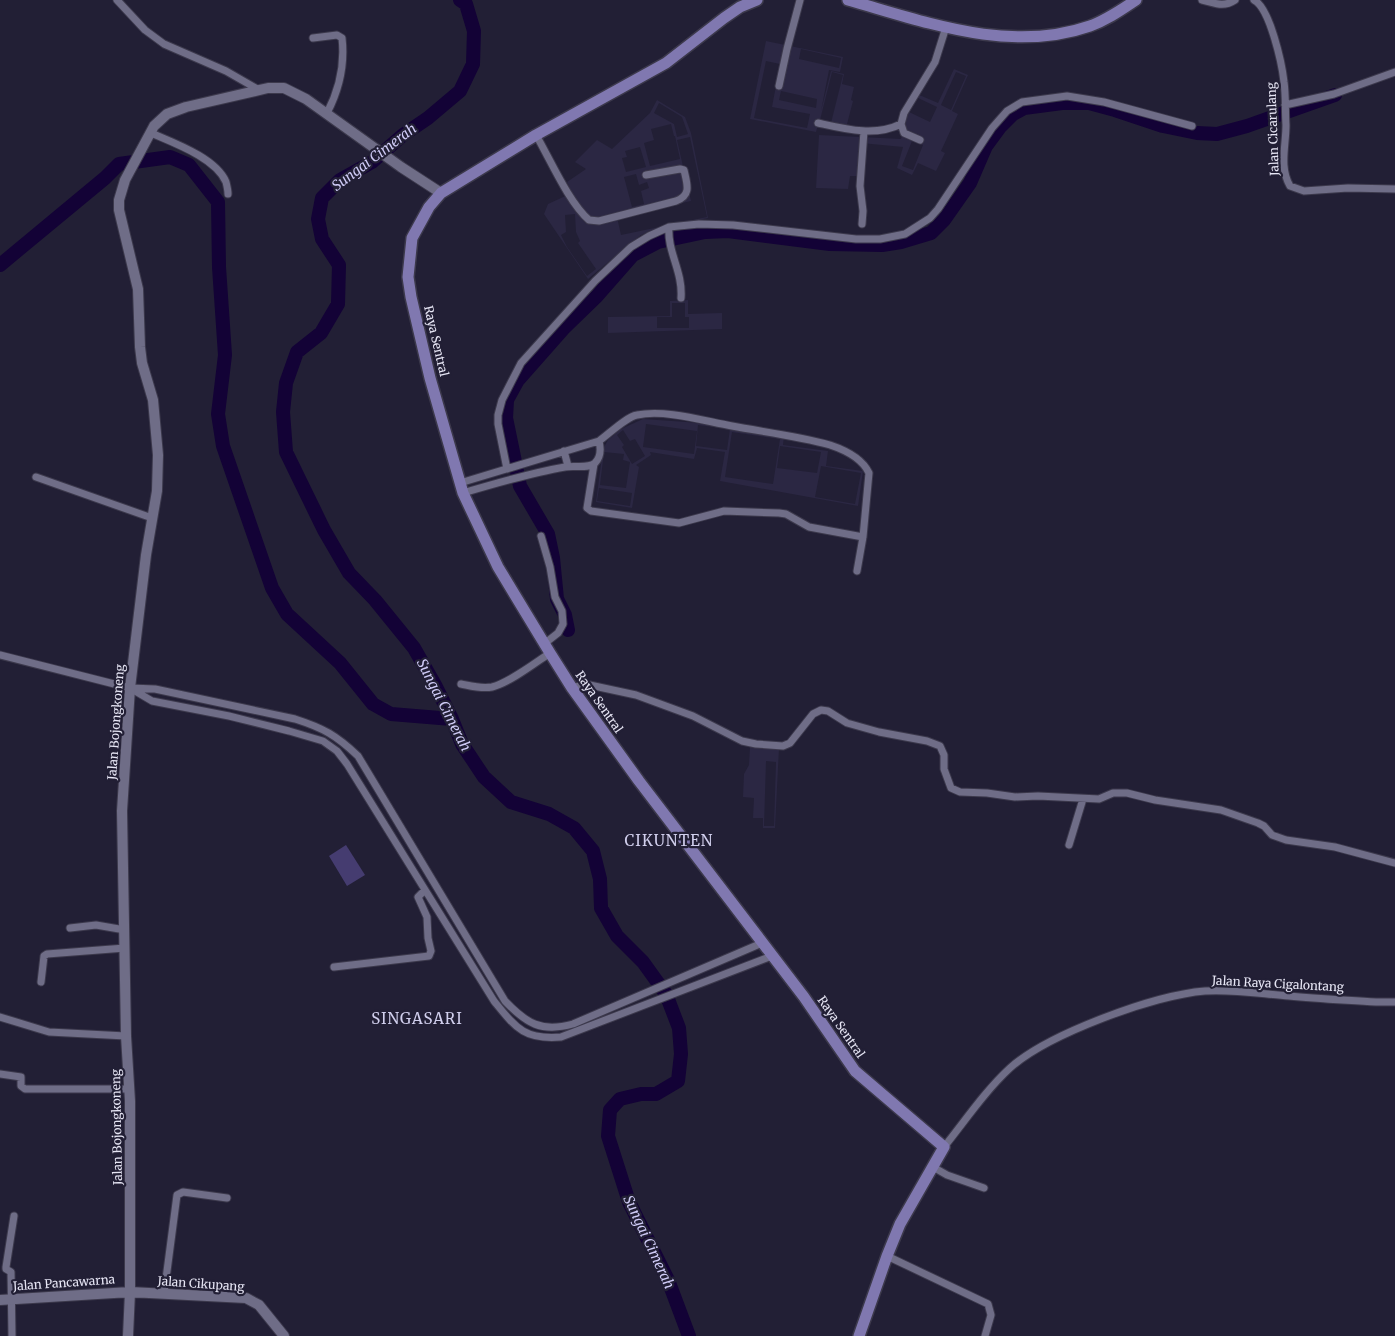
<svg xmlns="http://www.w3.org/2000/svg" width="1395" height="1336" font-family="Merriweather,serif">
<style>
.built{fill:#2b2743;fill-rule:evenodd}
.green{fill:#453c70}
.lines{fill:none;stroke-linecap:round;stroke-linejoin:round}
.river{stroke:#130236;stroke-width:14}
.minor-casing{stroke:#3c394c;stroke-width:9}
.secondary-casing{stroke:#3c394c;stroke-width:12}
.primary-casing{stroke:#3c394c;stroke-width:14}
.minor{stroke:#6f6d87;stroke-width:7}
.secondary{stroke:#6f6d87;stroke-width:10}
.primary{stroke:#8078b0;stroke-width:11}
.labels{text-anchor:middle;stroke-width:4.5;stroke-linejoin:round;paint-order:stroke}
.street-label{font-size:12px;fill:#e6e5f4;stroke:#221f35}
.water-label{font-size:14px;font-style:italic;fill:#cfcbf6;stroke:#221f35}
.quarter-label{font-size:15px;letter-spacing:1px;fill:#d1cfed;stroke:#221f35}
</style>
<rect width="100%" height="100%" fill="#221f35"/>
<path class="built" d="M766,41l77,16 -3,15 -11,-2 -8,41 10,-40 13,3 -2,10 12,3 -3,13 2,1 -7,27 -27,-7 -3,11 -66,-13zM801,49l40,9 -2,10 -40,-9zM766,61l14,3 -8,43 38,7 -3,14 -53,-10zM832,72l11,3 -12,48 -11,-3zM781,91l36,8 -1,9 -37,-8z
M954,69l14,6 -16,36 6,3 -17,37 4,2 -9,18 -18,-8 -6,12 -15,-7 6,-21 -42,-4 -3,33h-8l-2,13 -32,-1 3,-53 82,4 6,-23 10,-22 21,9zM956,72l10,4 -15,34 -10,-5zM916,97l21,10 -7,15 -21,-10zM912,141l11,4 -10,25 -11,-4z
M657,100l28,17 6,16 17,85 -49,10 -18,7 -53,44 -44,-65 4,-10 24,-11 -5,-11 19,-13 -11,-7 22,-22 15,9 38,-36zM659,103l23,14 6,17 -11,3 -3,-13 -20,-11zM671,124l3,12h1l5,23 -30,7 -6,-23 10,-3 -3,-11zM690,137l17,80 -86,18 -4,-18 74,-16 -14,-61zM640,147l6,20 -20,5 -4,-14 5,-1 -2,-6zM636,174l3,11 8,-3 2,6 -8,3 3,13 -12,3 -8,-30zM575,214l1,18 4,9 -2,2 18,26 -9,7 -20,-29 -6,-12 5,-3 -1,-17z
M688,300v14l34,-1v16l-114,4v-16l62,-1v-15zM672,303h13v14h4v11h-32v-11h15z
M643,419l58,4 83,12 -1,10 45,6 -2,15 37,5 -5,35 -138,-25 5,-29 -28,-4 -3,11 -44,-7 1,3 -15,10 3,2 -7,41 -36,-6 7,-53 5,-9 13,-11zM646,424l51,7 -3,23 -51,-7zM698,425l32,4 -3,21 -31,-4zM623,430l7,11 5,-2 10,17 -13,8 -10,-17 2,-2 -7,-10zM732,432l48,7 -7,45 -48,-7zM780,446l41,6 -4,21 -40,-5zM604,452l20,2 -1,6 7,2 -4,26 -26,-3zM821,466l40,7 -6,31 -40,-7zM599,488l33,5 -2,13 -33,-5z
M750,747l29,1 -4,80h-12v-10h-10l1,-20 -11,-1 1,-23 5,-9zM766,761l10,1 -2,64h-10z"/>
<path class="green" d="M346,845l19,30 -18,11 -18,-30z"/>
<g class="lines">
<path class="river" d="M460,0l6,4 8,27 -1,33 -13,27 -32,27 -25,17 -31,27 -32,18 -18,18 -4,21 4,20 17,26 -1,39 -17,29 -24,19 -11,31 -3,29 3,40 38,78 25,43 26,27 39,48 21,37 17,34 10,25 22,33 27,25 38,12 25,14 19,23 7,28 1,29 16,28 26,26 23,32 13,34 2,26 -3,27 -22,13h-15l-21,5 -10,11 -2,26 21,66 39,78 21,56
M0,265l105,-87 14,-14 51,-7 19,8 29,37 1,65 6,88 -7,59 5,32 49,142 15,26 53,49 33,41 18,10 61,5
M568,630l-3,-15 -8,-16 -4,-41 -5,-24 -28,-48 -14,-68 1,-18 11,-20 45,-51 34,-33 36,-41 25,-13 47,-10 23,-1 102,13 52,1 19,-3 30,-9 13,-13 26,-37 16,-37 14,-19 13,-13 11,-6 38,-5h27l26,7 48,16 34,7 20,1 30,-8 88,-31"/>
<g class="minor-casing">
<path id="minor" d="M117,0l28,30 19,14 62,27 33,19
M1202,0c13,3 21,8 33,0
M1254,0c16,8 28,64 30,82 2,14 1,29 2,43 0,21 -7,42 4,61l14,5 44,-3 47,1
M313,38l24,-3 5,3c3,26 -3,52 -15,75
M779,86l8,-37 13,-49
M1285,105l49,-11 61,-22
M818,123c27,6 57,14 83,1
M151,133c23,10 65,25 75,49 1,4 2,8 2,12
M536,135c14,24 33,68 53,85l10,1 77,-20c16,-6 11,-17 8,-31l-4,-1 -34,6
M920,140l-16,-7 -3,-9 3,-11 31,-51 11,-35
M862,224l1,-13 -3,-25 4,-55
M669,227c-2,25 14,44 12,71
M564,451l4,15
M594,464l-7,44 4,3 88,12 45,-12 55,2 7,1 23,13 54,10
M507,469l-9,-45v-9l4,-15 19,-37 74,-82 36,-34 18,-11 20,-9 30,-3 34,1 123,14h24l25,-5 25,-16 8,-9 54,-81 15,-17 15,-9 45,-6 37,6 88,24
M36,477l116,41
M460,483l139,-42
M463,493c34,-10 67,-20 102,-26 8,-2 24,2 30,-4 6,-6 6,-14 4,-22 10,-7 27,-24 38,-26 28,-6 67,6 95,11 32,6 66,10 98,19 15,5 32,13 39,28l-6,64 -6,34
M541,536l9,31 5,30 7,14 1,13 -5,9 -14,11
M0,655l130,33 25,1 140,30c28,9 41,16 63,37l147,245c21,22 36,32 68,23l189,-81
M461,684c10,2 20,5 31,3 17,-4 43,-24 58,-34
M130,688l22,13 77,15 60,15 34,10 14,10 10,13 147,237c22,27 30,39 67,36l211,-81
M572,688l13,-4 51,11 57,21 49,25 14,3 27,2 7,-3 23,-29 8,-4 7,1 19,12 32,9 48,9 13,5 4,9v14l7,19 9,4 27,1 28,4 23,-1 61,3 14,-6h14l28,7 66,10 37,13 6,3 8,9 14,5 49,7 60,16
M1069,845l14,-46
M70,928l26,-3 29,5
M334,967l95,-11 2,-5 -3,-13 -1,-21 -9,-20 7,-7
M41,982l3,-26 3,-2 78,-6
M0,1017l49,15 77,4
M0,1074l21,3v9l4,3h105
M944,1147c21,-26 41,-56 66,-79 38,-34 144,-73 195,-77 27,-2 57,3 84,5 29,3 58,4 87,6h19
M933,1167l14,8 37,13
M887,1256l101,48 3,11 -6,21
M164,1294l13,-99 6,-3 44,6
M12,1336l-1,-64 -5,-3v-2l8,-51"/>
</g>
<g class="secondary-casing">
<path id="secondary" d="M0,1300l130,-8 116,6 13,7 25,31
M128,1336l2,-44v-191l-4,-65 -4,-225 8,-123 16,-133 11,-64 1,-36 -5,-55 -11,-37 -2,-16 -2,-58 -19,-79v-10l6,-20 29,-54 13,-12 19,-7 82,-19h16l22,11 95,68 40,26"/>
</g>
<g class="primary-casing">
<path id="primary" d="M757,0l-17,7 -16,11 -58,45 -130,72 -95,58 -12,14 -17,31 -4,39 3,20 19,81 33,115 35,74 52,86 22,35 67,93 165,216 51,74 89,76 -44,77 -13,32 -28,80
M848,0c78,22 162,54 242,26 17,-6 31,-16 46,-26"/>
</g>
<use href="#minor" class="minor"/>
<use href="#secondary" class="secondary"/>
<use href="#primary" class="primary"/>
</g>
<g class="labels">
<g class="street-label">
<text transform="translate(1273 129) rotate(-92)" y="4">Jalan Cicarulang</text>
<text transform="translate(436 341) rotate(77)" y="4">Raya Sentral</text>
<text transform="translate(599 702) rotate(55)" y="4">Raya Sentral</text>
<text transform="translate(116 722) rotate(-86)" y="4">Jalan Bojongkoneng</text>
<text transform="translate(1278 984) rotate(3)" y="4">Jalan Raya Cigalontang</text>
<text transform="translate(841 1027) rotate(55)" y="4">Raya Sentral</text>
<text transform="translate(117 1127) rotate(-91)" y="4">Jalan Bojongkoneng</text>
<text transform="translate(64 1283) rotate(-4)" y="4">Jalan Pancawarna</text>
<text transform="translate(201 1284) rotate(4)" y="4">Jalan Cikupang</text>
</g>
<g class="water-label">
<text transform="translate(374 157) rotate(-37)" y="5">Sungai Cimerah</text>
<text transform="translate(444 705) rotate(63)" y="5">Sungai Cimerah</text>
<text transform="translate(649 1242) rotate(65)" y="5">Sungai Cimerah</text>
</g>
<g class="quarter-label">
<text x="669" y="846">CIKUNTEN</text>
<text x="417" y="1024">SINGASARI</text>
</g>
</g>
</svg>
